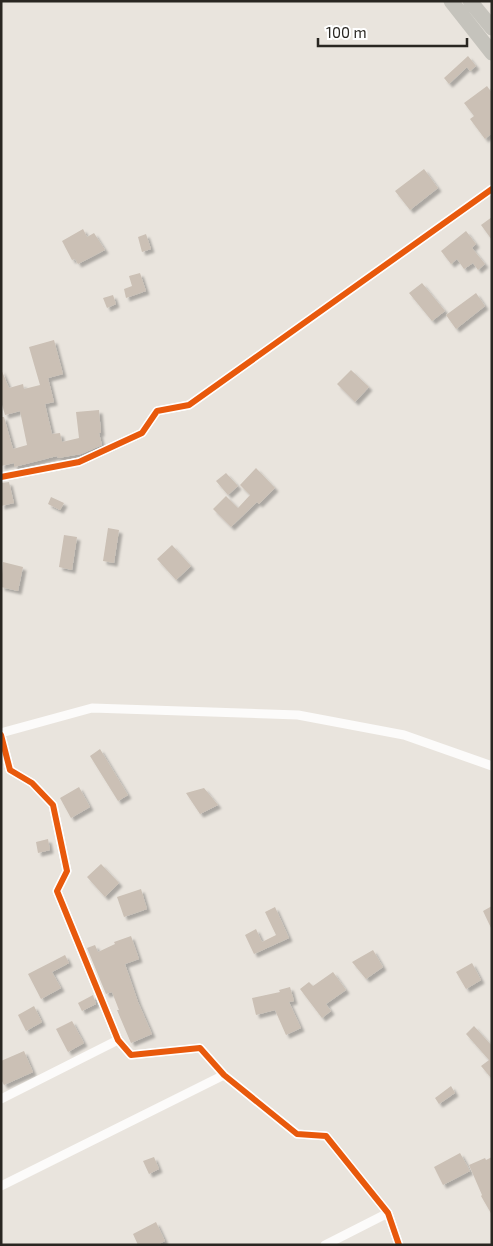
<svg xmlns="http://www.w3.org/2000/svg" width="493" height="1246" viewBox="0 0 493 1246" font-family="'Exo 2',sans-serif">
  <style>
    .building { fill: #cbc0b5; filter: url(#shadow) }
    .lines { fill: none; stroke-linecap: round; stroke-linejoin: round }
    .minor { stroke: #fcfbfa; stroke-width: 9 }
    .trunk { stroke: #c5c3bc; stroke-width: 15 }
    .cycleway-casing { stroke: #fff; stroke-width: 9 }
    .cycleway { stroke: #e8590c; stroke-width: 6 }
  </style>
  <defs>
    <filter id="shadow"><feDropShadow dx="3.5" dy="3.5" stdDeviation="1" flood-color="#0004"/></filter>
  </defs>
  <rect width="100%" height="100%" fill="#e9e4dd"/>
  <path class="building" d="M468 56 476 66 470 71 467 67 449 84 444 78Z
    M487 86 492 93V133L485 139 470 119 474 116 464 103Z
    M424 169 438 188 410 210 395 191Z
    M492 217V240L481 225Z
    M83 229 87 237 94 233 105 250 78 264 75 259 72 260 62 241Z
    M466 231 476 244 472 248 485 264 478 270 473 263 464 269 457 259 451 264 441 251Z
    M146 234 151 249 142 252 138 237Z
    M140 273 146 291 126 298 124 289 132 286 129 276Z
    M422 283 445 311 432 321 409 293Z
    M476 293 485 306 456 329 446 315Z
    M113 295 116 304 107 308 103 298Z
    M54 340 63 374 48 378 54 402 45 404 52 434 60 433 62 442 79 438 76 412 99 410 101 433H99L102 445 81 454 58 458 57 456 14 467V463L1 466V417H4L13 449 27 445 20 411 5 415 1 401V369L9 388 23 384 24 389 40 385 29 347Z
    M351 370 369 387 355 402 337 384Z
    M256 468 275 488 259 504 257 502 231 527 213 509 226 496 238 508 250 495 240 485Z
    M226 473 238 486 228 495 216 481Z
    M9 482 14 503 1 506V483Z
    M51 497 64 503 60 510 48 504Z
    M108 528 119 530 114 563 103 561Z
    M64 535 77 537 72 570 59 567Z
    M172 545 191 566 176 580 157 559Z
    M3 562 23 567 18 591 1 587Z
    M100 749 128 795 118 801 90 756Z
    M79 787 90 807 71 818 60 798Z
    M204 788 218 805 200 814 186 793Z
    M48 839 50 850 38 853 36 842Z
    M101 864 119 883 105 897 87 877Z
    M141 889 147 909 124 917 117 897Z
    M492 906V930L483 911Z
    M275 907 289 938 254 954 245 935 256 929 262 942 276 935 265 912Z
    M131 936 139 959 125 964 138 1002 152 1034 131 1043 117 1010H119L112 992 106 994 87 948 95 945 98 952 115 944 114 942Z
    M373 950 383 967 366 979 352 962Z
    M65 955 69 963 52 972 61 988 41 999 28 974Z
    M472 963 481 980 466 989 456 972Z
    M333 972 346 990 326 1004 331 1011 322 1018 300 989 309 982 313 986Z
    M290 987 294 1001 289 1002 301 1028 286 1035 275 1010 256 1015 252 998 280 992 279 990Z
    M93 995 96 1004 82 1011 78 1003Z
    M34 1006 42 1022 26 1031 18 1015Z
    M72 1021 84 1043 68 1052 56 1029Z
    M474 1026 492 1046V1079L481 1066 489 1060 466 1034Z
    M24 1051 33 1072 4 1085 1 1079V1061Z
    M451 1086 455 1093 439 1104 435 1098Z
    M460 1153 470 1171 443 1185 434 1167Z
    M154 1157 159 1169 149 1174 143 1161Z
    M492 1157V1215L481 1196 482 1195 469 1165 485 1158 486 1160Z
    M156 1222 165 1241 157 1245H138L133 1234Z"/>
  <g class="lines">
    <path class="minor" d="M1 477 79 462 142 433 157 411 189 405 492 189
      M1 733 92 708 298 715 404 735 492 766
      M1 735 10 770 32 783 53 805 67 871 57 891 118 1040 131 1055 200 1048 224 1075 297 1134 326 1136 388 1213 399 1245
      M1 1099 118 1040
      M1 1186 224 1075
      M325 1245 388 1213"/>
    <path class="trunk" d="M451 1 492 53
      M470 1 492 28"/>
    <g class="cycleway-casing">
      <path id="cycleway" d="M1 477 79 462 142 433 157 411 189 405 492 189
        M1 735 10 770 32 783 53 805 67 871 57 891 118 1040 131 1055 200 1048 224 1075 297 1134 326 1136 388 1213 399 1245"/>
    </g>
    <use href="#cycleway" class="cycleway"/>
  </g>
  <rect width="493" height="1246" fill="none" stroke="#292621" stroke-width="5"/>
  <path d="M318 38v8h149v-8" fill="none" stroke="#292621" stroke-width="2.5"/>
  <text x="326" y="38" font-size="15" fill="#292621" stroke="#ffffff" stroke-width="4" paint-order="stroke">100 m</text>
</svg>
